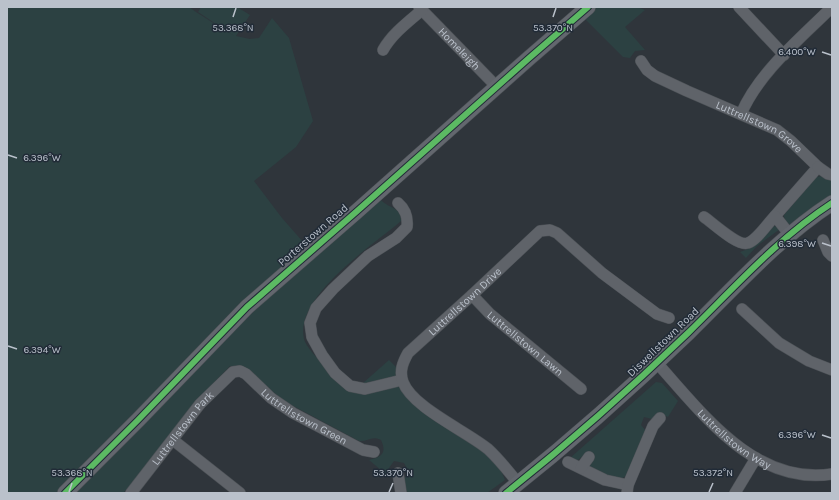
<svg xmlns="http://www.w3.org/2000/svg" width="839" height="500" viewBox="0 0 839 500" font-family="Karla,sans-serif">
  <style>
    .green { fill: #2c4142 }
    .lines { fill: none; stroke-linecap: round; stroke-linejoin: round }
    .street-casing { stroke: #4c5156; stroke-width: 12 }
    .secondary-casing { stroke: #4c5156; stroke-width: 16 }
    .street { stroke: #5f6369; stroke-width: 11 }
    .secondary { stroke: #63676e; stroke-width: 15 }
    .cycleway-casing { stroke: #212b37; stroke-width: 8 }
    .cycleway { stroke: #5cba63; stroke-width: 6 }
    .ticks { fill: none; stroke: #bac1cb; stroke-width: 1.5 }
    .labels { text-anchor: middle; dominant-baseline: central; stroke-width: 3; stroke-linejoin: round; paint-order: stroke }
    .street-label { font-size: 11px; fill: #bac1cb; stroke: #212b37 }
    .ticks-label { font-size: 10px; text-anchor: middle; fill: #bac1cb; stroke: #212b37; stroke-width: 3; stroke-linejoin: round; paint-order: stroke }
  </style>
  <rect width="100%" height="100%" fill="#2f353b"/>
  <path class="green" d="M7 7H189L196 12 234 36 198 12 201 7H237L250 15 236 36 250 39 259 38 272 18 289 38 313 121 296 147 254 181 282 218 311 251 65 493H7Z
    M595 7H637L645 10 625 27 645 50 635 51 630 58 623 57 583 17Z
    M823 176 832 178V197L791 225C786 223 784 220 784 215L816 177Z
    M380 199C390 210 401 206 401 221 373 245 294 297 304 339 306 347 319 360 324 365 334 375 342 385 354 391L389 360 397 368C391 418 493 435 505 480L487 493H407L404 481 408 470 404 463 394 461 389 468 388 476 369 460C382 457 387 453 381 440 372 435 367 442 359 441L284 401 243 366H230L199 398 139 477 123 493H73L260 305Z
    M775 226 780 229 757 246 746 258 740 252 751 248 770 227Z
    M656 382 662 383 678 401 668 417 659 413 652 419 644 417 641 425 646 431 628 474C618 485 601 474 591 469L590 465 593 458 586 453 578 460 570 458Z"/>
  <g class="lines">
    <g class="street-casing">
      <g id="street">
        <path id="s1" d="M419 7 497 87"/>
        <path d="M739 7 784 55"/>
        <path d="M383 50C392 34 408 22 422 10"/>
        <path id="s2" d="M641 61 647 70 655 76 687 91 777 130 791 141 818 167 775 216"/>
        <path d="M741 114C759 72 800 39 832 7"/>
        <path d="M818 167 828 174 832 175"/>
        <path d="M398 203C406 210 408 217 407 227L396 238 368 256 333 289 316 308 310 323 312 337 322 355 335 373 350 386 365 389 402 380"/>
        <path d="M704 217C713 223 738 247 748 243 757 240 768 223 775 216L790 235"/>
        <path d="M823 240 828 252 832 256"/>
        <path id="s3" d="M472 295 490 314 581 389"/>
        <path d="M742 309 779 343 809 361 832 370"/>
        <path id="s4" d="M657 363C702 413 755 486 832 474"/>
        <path d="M173 440 240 493"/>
        <path d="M568 462 605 480 628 485"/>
        <path d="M581 468 589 457"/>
        <path d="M398 473 401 493"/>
        <path id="s5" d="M518 483C509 472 499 459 488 449 466 431 412 407 403 382 399 371 403 362 408 353L472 295 540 231 550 230 557 233 602 273 657 314 669 318"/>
        <path id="s6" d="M131 493 200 404 233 372 240 371 246 374 271 398 293 413 363 450 374 452"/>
        <path d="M627 493 628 485 653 426 660 418"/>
        <path d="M735 493 756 458"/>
      </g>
    </g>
    <g class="secondary-casing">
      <path id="secondary" d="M65 493 138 420 247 307 356 212 528 59 588 7
        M506 493C569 443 630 389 688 333 734 288 778 238 832 203"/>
    </g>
    <use href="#street" class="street"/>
    <use href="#secondary" class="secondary"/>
    <g class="cycleway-casing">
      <path id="cycleway" d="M65 493 138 420 247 307 356 212 528 59 588 7
        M506 493C569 443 630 389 688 333 734 288 778 238 832 203"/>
    </g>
    <use href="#cycleway" class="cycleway"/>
  </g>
  <path class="ticks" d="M233 17 236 8M553 17 556 8M822 52 831 55M8 155 17 158M822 243 831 246M8 346 17 349M822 435 831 438M69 492 72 483M389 492 393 483M709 492 713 483"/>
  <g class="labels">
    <g class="street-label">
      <text stroke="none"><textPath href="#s1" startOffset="58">Homeleigh</textPath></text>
      <text stroke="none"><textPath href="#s2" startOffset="137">Luttrellstown Grove</textPath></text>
      <text transform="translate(313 235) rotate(-41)">Porterstown Road</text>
      <text stroke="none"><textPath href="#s5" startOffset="262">Luttrellstown Drive</textPath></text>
      <text transform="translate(663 342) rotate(-44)">Diswellstown Road</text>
      <text stroke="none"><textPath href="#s3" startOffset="72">Luttrellstown Lawn</textPath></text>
      <text stroke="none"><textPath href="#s6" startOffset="245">Luttrellstown Green</textPath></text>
      <text stroke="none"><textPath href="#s6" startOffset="83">Luttrellstown Park</textPath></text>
      <text stroke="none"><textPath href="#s4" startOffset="109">Luttrellstown Way</textPath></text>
    </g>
  </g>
  <g class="ticks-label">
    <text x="233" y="31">53.368°N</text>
    <text x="553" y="31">53.370°N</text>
    <text x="797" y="55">6.400°W</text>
    <text x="42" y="161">6.396°W</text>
    <text x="797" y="247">6.398°W</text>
    <text x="42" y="353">6.394°W</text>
    <text x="797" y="438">6.396°W</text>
    <text x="72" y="476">53.368°N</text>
    <text x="393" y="476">53.370°N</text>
    <text x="713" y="476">53.372°N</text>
  </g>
  <rect width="839" height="500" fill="none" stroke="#bac1cb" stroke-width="16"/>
</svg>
